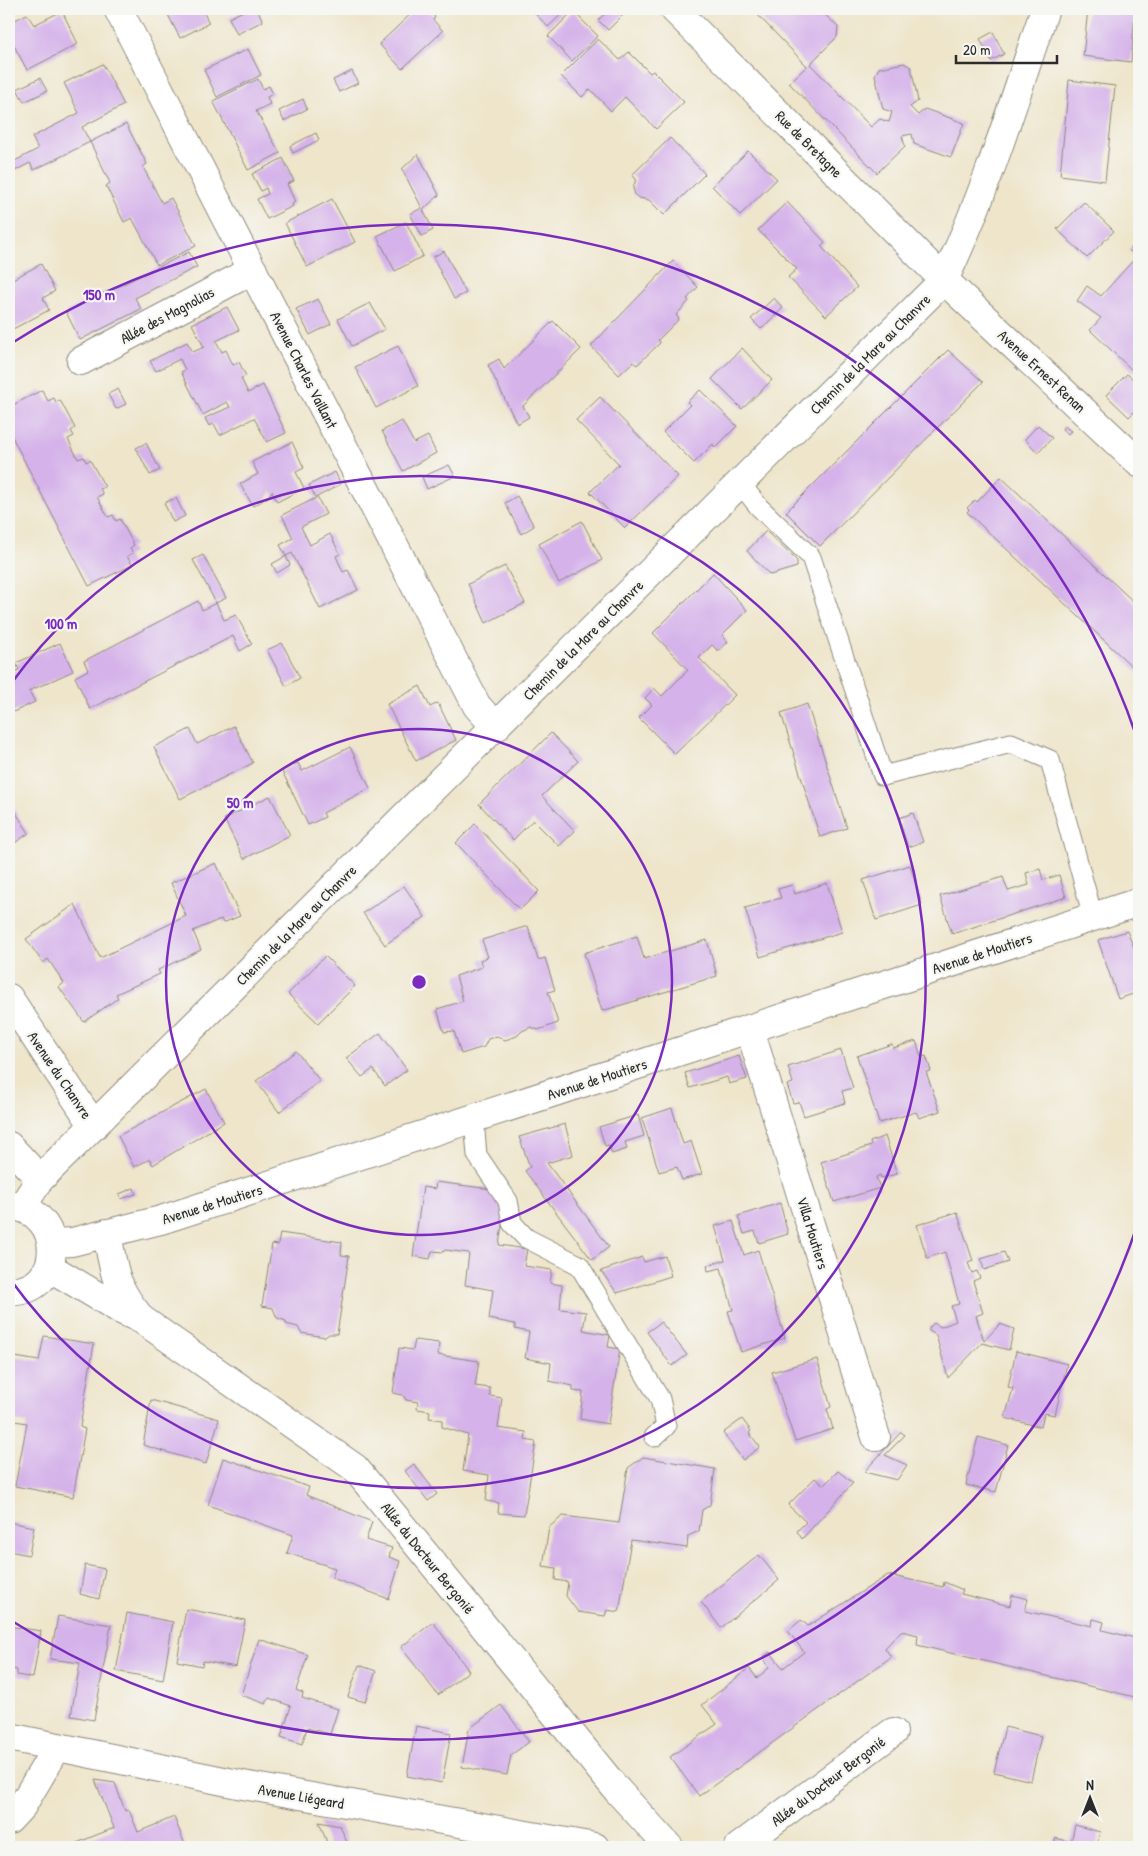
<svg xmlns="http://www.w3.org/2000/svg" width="1148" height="1856" viewBox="0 0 1148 1856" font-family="'Patrick Hand',sans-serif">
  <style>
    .building { fill: #d5b3ea }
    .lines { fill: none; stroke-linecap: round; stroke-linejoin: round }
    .service-casing { stroke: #8c887b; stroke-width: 21 }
    .minor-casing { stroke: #8c887b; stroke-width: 30 }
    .tertiary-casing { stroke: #8c887b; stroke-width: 30 }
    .service { stroke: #fff; stroke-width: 19 }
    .minor { stroke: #fff; stroke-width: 28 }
    .tertiary { stroke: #fff; stroke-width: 28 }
    .ring { fill: none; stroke: #7b2cbf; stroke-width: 2.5 }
    .labels { text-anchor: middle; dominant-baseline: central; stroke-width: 4.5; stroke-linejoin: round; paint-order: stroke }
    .street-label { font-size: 15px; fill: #2b2b2b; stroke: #f6f6f2 }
    .centre { fill: #7b2cbf; stroke: #f6f6f2; stroke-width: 2.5 }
    .ring-label { font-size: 15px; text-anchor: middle; font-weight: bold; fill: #7b2cbf; stroke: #f6f6f2; stroke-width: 4.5; stroke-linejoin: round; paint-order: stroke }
  </style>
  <rect width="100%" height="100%" fill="#f6f6f2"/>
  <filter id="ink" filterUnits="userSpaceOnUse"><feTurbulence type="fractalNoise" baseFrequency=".02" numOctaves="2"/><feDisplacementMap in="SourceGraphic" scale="10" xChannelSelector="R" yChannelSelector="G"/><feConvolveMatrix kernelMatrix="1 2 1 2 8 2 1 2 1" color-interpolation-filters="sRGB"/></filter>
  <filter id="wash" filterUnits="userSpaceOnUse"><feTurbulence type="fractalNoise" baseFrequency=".0096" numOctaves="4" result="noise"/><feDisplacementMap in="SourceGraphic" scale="20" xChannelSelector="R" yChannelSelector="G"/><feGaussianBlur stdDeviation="1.12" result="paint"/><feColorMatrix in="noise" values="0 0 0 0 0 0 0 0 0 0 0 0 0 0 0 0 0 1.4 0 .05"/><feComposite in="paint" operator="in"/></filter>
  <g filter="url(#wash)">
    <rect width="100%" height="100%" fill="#eee5cb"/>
    <g id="blocks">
      <path class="building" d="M165 9H202L209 23 180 38Z
        M247 9H257L263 21 237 34 229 18Z
        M416 9H427L435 17 433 20 443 31 402 69 379 44Z
        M531 9H567L548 27Z
        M610 9H619L624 14 608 30 598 20Z
        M752 9H819L838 27 837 37 810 64 871 127 880 119 889 122 892 112 883 109 875 75 879 68 904 63 911 67 918 101 910 107 918 115 925 109 964 123 951 157 914 144 912 134 902 136 905 146 877 173 789 83 807 66Z
        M1088 9H1139V12H1135L1131 62 1083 56Z
        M62 11 78 44 27 70 11 40 9 41V23L27 14 34 25Z
        M573 11 598 36 572 61 548 36Z
        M993 32 1004 54 991 61 980 39Z
        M598 39 620 60 629 52 650 73 653 71 684 102 656 129 625 97 611 111 590 89 582 97 561 76Z
        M248 49 261 75 217 97 204 70Z
        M103 64 124 105 82 127 90 142 34 170 30 163 9 174V164L38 149 32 137 79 113 64 83Z
        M352 71 358 83 339 92 333 80Z
        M40 78 47 91 24 102 17 89Z
        M258 79 263 89 269 86 273 94 267 97 270 104 256 111 280 153 248 170 213 101Z
        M1069 80 1115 86 1105 181 1060 175Z
        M303 99 307 109 284 121 279 111Z
        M126 124 147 164 143 167 162 203 171 198 196 246 157 265 132 218 124 222 106 186 110 183 90 142Z
        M316 133 319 140 293 153 290 146Z
        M670 138 705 174 664 215 649 200 639 198 635 195 633 188 636 179 632 175Z
        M748 151 777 179 740 215 712 186Z
        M418 154 439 195 423 210 433 230 422 236 410 214 422 208 402 169Z
        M283 158 294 181 287 184 295 202 292 204 293 206 267 219 257 199 268 194 266 188 261 191 252 174Z
        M332 199 355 242 307 267 285 223Z
        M787 202 825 242 821 246 857 287 826 316 788 277 797 269 758 230Z
        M1084 202 1114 231 1087 258 1057 229Z
        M406 222 423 256 395 271 377 236Z
        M1139 239V276L1136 280 1139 283V296L1136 299 1139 302V366L1134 372 1090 330 1101 318 1077 301 1087 286 1101 296 1136 257 1129 250Z
        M444 251 466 293 454 299 433 257Z
        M189 252 197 267 135 298 141 309 80 340 66 312Z
        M673 261 698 287 687 299 689 301 676 315 679 319 658 340 660 343 637 365 633 362 619 375 591 346Z
        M41 264 55 291 43 298 49 310 9 331V281Z
        M774 298 783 308 761 329 751 319Z
        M318 299 331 324 310 335 296 309Z
        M370 303 385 329 352 346 338 319Z
        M227 307 239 330 216 341 222 352 226 350 233 365 239 362 246 376 241 378 248 393 263 385 286 433 267 442 254 418 220 435 214 424 209 426 205 418 230 407 227 402 203 415 181 372 185 370 180 359 156 371 150 361 187 342 193 352 204 347 192 324Z
        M553 321 581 349 523 406 529 417 517 424 488 365 499 359 504 369Z
        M398 346 418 386 376 408 355 367Z
        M742 348 772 380 742 409 712 379Z
        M948 350 983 382 820 546 786 512Z
        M1127 374 1135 381 1139 377V407L1129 417 1106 395Z
        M118 389 126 404 116 409 108 394Z
        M42 390 48 401 54 398 56 402 60 400 75 428 71 431 74 436 68 439 78 459 84 457 86 462 90 460 105 487 100 489 103 494 97 497 108 517 113 515 116 521 120 519 134 545 130 548 133 553 127 556 132 565 89 586 9 431V407Z
        M700 390 737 426 715 448 713 444 694 463 663 432 690 405 687 402Z
        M600 397 678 476 625 528 590 492 619 464 576 420Z
        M402 421 414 443 428 436 436 453 403 471 382 431Z
        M1038 425 1052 438 1038 453 1025 439Z
        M1064 426 1071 431 1068 434 1062 429Z
        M292 442 304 468 296 472 304 488 277 502 272 491 267 498 253 506 240 484 258 474 252 462Z
        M146 443 160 470 150 475 136 448Z
        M449 465 455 476 427 489 422 477Z
        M335 472 341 484 317 497 326 514 301 527 310 545 330 534 340 554 336 556 343 572 348 570 358 590 320 609 292 553 286 556 290 565 277 573 272 564 286 556 280 545 293 538 282 515 316 498 309 485Z
        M1001 477 1139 607V673L967 512 969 510 967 508 975 500 977 502Z
        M517 496 534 526 521 534 505 503Z
        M176 498 185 516 173 522 164 503Z
        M582 521 602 560 559 583 539 544Z
        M766 531 797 561V567L770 575 747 551Z
        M203 555 226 598 216 603 193 560Z
        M505 566 525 603 486 623 468 584Z
        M713 573 747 610 722 635 728 642 719 650H717L712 645 699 658 735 695 675 754 639 718 652 705 645 698 654 688 662 696 688 670 653 633Z
        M198 601 202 610 216 603 224 620 236 615 252 644 240 651 233 636 90 709 75 677 88 670 84 661Z
        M60 643 73 671 29 691 35 702 9 714V674L19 670 16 663Z
        M282 643 300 678 286 686 267 650Z
        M420 686 430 707 438 703 456 740 416 761 387 704Z
        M807 704 847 828 820 837 781 713Z
        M234 726 253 763 180 799 154 747 190 729 197 744Z
        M551 733 578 761 542 796 575 831 559 846 533 820 513 840 479 804Z
        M350 747 370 788 323 813 325 817 308 825 282 771 298 763 302 771Z
        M270 796 290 835 244 859 224 819Z
        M9 802 29 833 9 847Z
        M913 813 923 842 908 847 899 818Z
        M475 824 539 891 520 910 456 843Z
        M216 863 240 916 223 923 221 919 193 931 201 950 158 970 160 974 116 994 118 998 84 1022 59 987 64 983 48 959 43 963 26 939 75 904 100 958 186 916 171 883Z
        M910 865 922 905 876 920 863 880Z
        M1040 869 1043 880 1059 875 1066 897 952 934 940 896 1003 877 1008 891 1029 885 1026 873Z
        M827 883 842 932 760 957 745 908 781 898 778 889 792 885 795 894Z
        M404 886 425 917 385 945 363 913Z
        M528 926 538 960 545 958 555 990 548 992 558 1023 538 1030 531 1027 522 1031 517 1036 505 1040 497 1036 488 1039 484 1047 461 1054 454 1031 444 1032 437 1009 463 1001 456 976 482 967 480 960 488 957 482 940Z
        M1127 931 1139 960V992L1118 999 1098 940Z
        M637 936 644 959 707 940 717 976 602 1011 584 953Z
        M325 956 355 986 318 1023 288 994Z
        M380 1033 407 1070 385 1086 373 1069 362 1077 346 1058Z
        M916 1041 921 1057 926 1056 931 1071 926 1072 940 1111 919 1118 916 1112 879 1123 857 1056 892 1044 893 1048Z
        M841 1050 853 1088 842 1091 845 1103 804 1116 799 1102 793 1103 787 1085 793 1083 788 1067Z
        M296 1051 320 1081 279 1112 256 1081Z
        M739 1056 747 1079 729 1084 727 1077 690 1088 685 1073Z
        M206 1089 224 1122 153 1165 150 1159 134 1167 118 1136Z
        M672 1108 683 1144 691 1141 702 1174 682 1180 677 1167 659 1172 642 1118Z
        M638 1115 644 1136 625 1142 627 1149 612 1154 609 1145 605 1146 599 1127Z
        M565 1124 573 1155 547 1163 609 1247 592 1260 525 1171 530 1167 519 1137Z
        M885 1136 897 1174 881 1178 880 1175 876 1177 880 1188 834 1202 821 1162 871 1146 870 1142Z
        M436 1182 499 1190 498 1204 505 1205 499 1245 527 1249 524 1266 552 1270 550 1283 562 1285 560 1309 586 1312 583 1330 610 1335 608 1347 620 1349 608 1424 580 1419 583 1392 573 1391V1386L549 1381 551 1363 525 1358 529 1332 515 1329V1324L489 1319 493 1290 465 1285 469 1253 445 1250 443 1252 432 1251 430 1259 413 1256 423 1187 435 1189Z
        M134 1188 136 1194 121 1199 119 1194Z
        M780 1203 788 1234 759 1243 755 1231 744 1234 738 1216Z
        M957 1212 973 1261 968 1263 972 1273 977 1271 980 1278 973 1281 983 1313 976 1316 984 1341 1000 1324 1014 1329 1009 1350 982 1343 948 1378 936 1335 929 1331V1328L934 1323 941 1327 956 1321 951 1306 959 1304 945 1252 927 1258 917 1225Z
        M733 1221 744 1255 758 1250 785 1338 741 1352 728 1311 733 1310 721 1268 708 1271 707 1265 725 1260 715 1226Z
        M280 1233 342 1242 341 1255 349 1256 337 1334H329L325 1337 301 1333 298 1327 286 1324V1321L277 1318 273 1308 262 1306 272 1244 278 1245Z
        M1004 1252 1008 1262 984 1270 981 1259Z
        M665 1256 671 1276 617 1293 601 1271 642 1257 644 1262Z
        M661 1322 687 1355 672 1366 647 1332Z
        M44 1336 94 1344 80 1427 85 1429 73 1497 15 1486 27 1423 9 1420V1356L39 1361Z
        M415 1340 439 1343 438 1355 479 1361 475 1386 490 1388V1396L502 1398 498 1428 526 1432 525 1440 536 1442 524 1515 498 1513 499 1503 486 1501 489 1475 463 1471 468 1435 442 1427V1420L429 1418 430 1411 417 1409 418 1402 406 1400 403 1395 393 1393 399 1348 413 1350Z
        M1016 1351 1067 1364 1055 1415 1044 1413 1041 1427 1005 1418 1013 1388 1008 1387Z
        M817 1359 831 1407 827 1409 833 1429 795 1441 772 1372Z
        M151 1400 219 1419 206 1464 143 1445Z
        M742 1419 751 1431 749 1433 760 1447 743 1460 723 1433Z
        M901 1432 905 1435 885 1455 907 1465 897 1480 864 1472Z
        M978 1437 1008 1445 996 1492 966 1485Z
        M643 1457 715 1469 710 1505 702 1510 699 1531 688 1536 687 1548 631 1540 619 1612 607 1610 605 1616 578 1612 566 1596 568 1582 555 1580 556 1568 543 1566 549 1527 563 1516 619 1523 628 1468Z
        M223 1458 309 1487 306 1495 372 1522 366 1540 392 1548 389 1557 400 1561 389 1599 332 1578 335 1568 287 1553 293 1535 208 1505Z
        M414 1464 437 1494 428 1501 405 1471Z
        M838 1471 853 1483 802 1539 797 1531 806 1522 788 1505 815 1478 824 1485Z
        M9 1522 34 1527 29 1555 9 1551Z
        M759 1555 779 1580 721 1628 701 1602Z
        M85 1565 105 1569 99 1599 80 1594Z
        M888 1575 943 1587 944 1582 963 1590 961 1594 1010 1606 1012 1595 1028 1599 1025 1611 1092 1626 1093 1619 1104 1622 1102 1630 1139 1639V1698L917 1645 918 1635 901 1631 885 1648 891 1657 699 1796 670 1757 717 1724 702 1705 749 1668 757 1678 769 1668 763 1657 770 1652 783 1668 804 1652 788 1631 801 1620 808 1626Z
        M186 1609 245 1620 236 1667 203 1661 202 1666 177 1661Z
        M127 1613 173 1622 163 1680 116 1671Z
        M58 1616 111 1625 94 1720 71 1716 80 1663 50 1659Z
        M433 1622 469 1671 438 1695 401 1647Z
        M9 1626 41 1631 33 1678 17 1675V1670L9 1668Z
        M259 1639 308 1655 296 1690 303 1693 302 1698 338 1709 330 1734 307 1728 302 1744 281 1737 291 1706 269 1698 266 1704 241 1695Z
        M359 1665 376 1671 365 1702 348 1697Z
        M501 1705 529 1742 511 1755 507 1775 462 1767 469 1729Z
        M416 1726 451 1733 442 1783 407 1776Z
        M1005 1727 1041 1736 1031 1781 994 1772Z
        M95 1780 115 1783 125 1811 129 1810 138 1832 174 1817 186 1847H70L69 1846 114 1828Z
        M319 1822 340 1826 349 1847H322L328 1845Z
        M1075 1825 1100 1832 1096 1847H1053L1056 1838 1071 1842Z"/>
    </g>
  </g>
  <g filter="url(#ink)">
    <use href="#blocks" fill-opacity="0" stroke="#8c887b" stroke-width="1"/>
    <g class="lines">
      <g class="service-casing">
        <path id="service" d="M740 483 759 507 811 557 883 776 1011 743 1050 760 1093 917
          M474 1120 477 1155 508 1201 512 1223 526 1238 579 1265 660 1399 666 1426 654 1437"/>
      </g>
      <g class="minor-casing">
        <path id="minor" d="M118 9 477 706 496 727
          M674 9 944 280 1139 463
          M81 361 253 270
          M9 998 94 1126
          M750 1030 876 1437
          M9 1146 40 1179
          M9 1205C68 1211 64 1294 9 1291
          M22 1207 40 1179 944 280C986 193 1014 100 1045 9
          M107 1233C114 1270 114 1286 139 1316
          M52 1243 72 1242 161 1220 1139 902
          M49 1267 121 1310 141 1319 355 1468 617 1790 669 1847
          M9 1820 22 1806 57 1747
          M739 1847 893 1732"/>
      </g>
      <g class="tertiary-casing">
        <path id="tertiary" d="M9 1737 243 1785 595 1847"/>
      </g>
      <use href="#service" class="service"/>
      <use href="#minor" class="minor"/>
      <use href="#tertiary" class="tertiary"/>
    </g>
  </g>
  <g class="ring">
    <circle cx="419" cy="982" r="253"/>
    <path d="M10 685A506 506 0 1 1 10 1279"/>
    <path d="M1138 1223A758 758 0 0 1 12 1621M12 343A758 758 0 0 1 1138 741"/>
  </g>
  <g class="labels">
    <g class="street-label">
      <text transform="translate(809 144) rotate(45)">Rue de Bretagne</text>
      <text transform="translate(167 315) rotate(-28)">Allée des Magnolias</text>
      <text transform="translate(870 354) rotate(-45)">Chemin de la Mare au Chanvre</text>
      <text transform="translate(304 370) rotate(63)">Avenue Charles Vaillant</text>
      <text transform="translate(1042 371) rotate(43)">Avenue Ernest Renan</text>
      <text transform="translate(583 640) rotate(-45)">Chemin de la Mare au Chanvre</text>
      <text transform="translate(296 925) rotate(-45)">Chemin de la Mare au Chanvre</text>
      <text transform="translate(982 953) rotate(-18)">Avenue de Moutiers</text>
      <text transform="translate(60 1075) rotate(56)">Avenue du Chanvre</text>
      <text transform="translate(597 1079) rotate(-18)">Avenue de Moutiers</text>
      <text transform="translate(212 1204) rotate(-17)">Avenue de Moutiers</text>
      <text transform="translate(813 1233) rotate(73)">Villa Moutiers</text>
      <text transform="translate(428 1558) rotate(51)">Allée du Docteur Bergonié</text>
      <text transform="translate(828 1781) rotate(-37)">Allée du Docteur Bergonié</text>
      <text transform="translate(301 1796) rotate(10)">Avenue Liégeard</text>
    </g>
  </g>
  <circle cx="419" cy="982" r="8" class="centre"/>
  <g class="ring-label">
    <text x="99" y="300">150 m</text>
    <text x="61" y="629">100 m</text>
    <text x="240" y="808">50 m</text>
  </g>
  <rect width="1148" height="1856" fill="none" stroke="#f6f6f2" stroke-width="30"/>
  <g transform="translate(1090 1798)" stroke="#f6f6f2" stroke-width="4" paint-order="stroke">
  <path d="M0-4L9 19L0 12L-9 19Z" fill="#2b2b2b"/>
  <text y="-8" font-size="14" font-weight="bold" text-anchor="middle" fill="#2b2b2b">N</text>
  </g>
  <path d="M956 55v8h101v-8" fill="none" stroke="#2b2b2b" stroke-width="2.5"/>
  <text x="963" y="55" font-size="15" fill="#2b2b2b" stroke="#f6f6f2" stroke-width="4" paint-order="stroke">20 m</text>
</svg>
